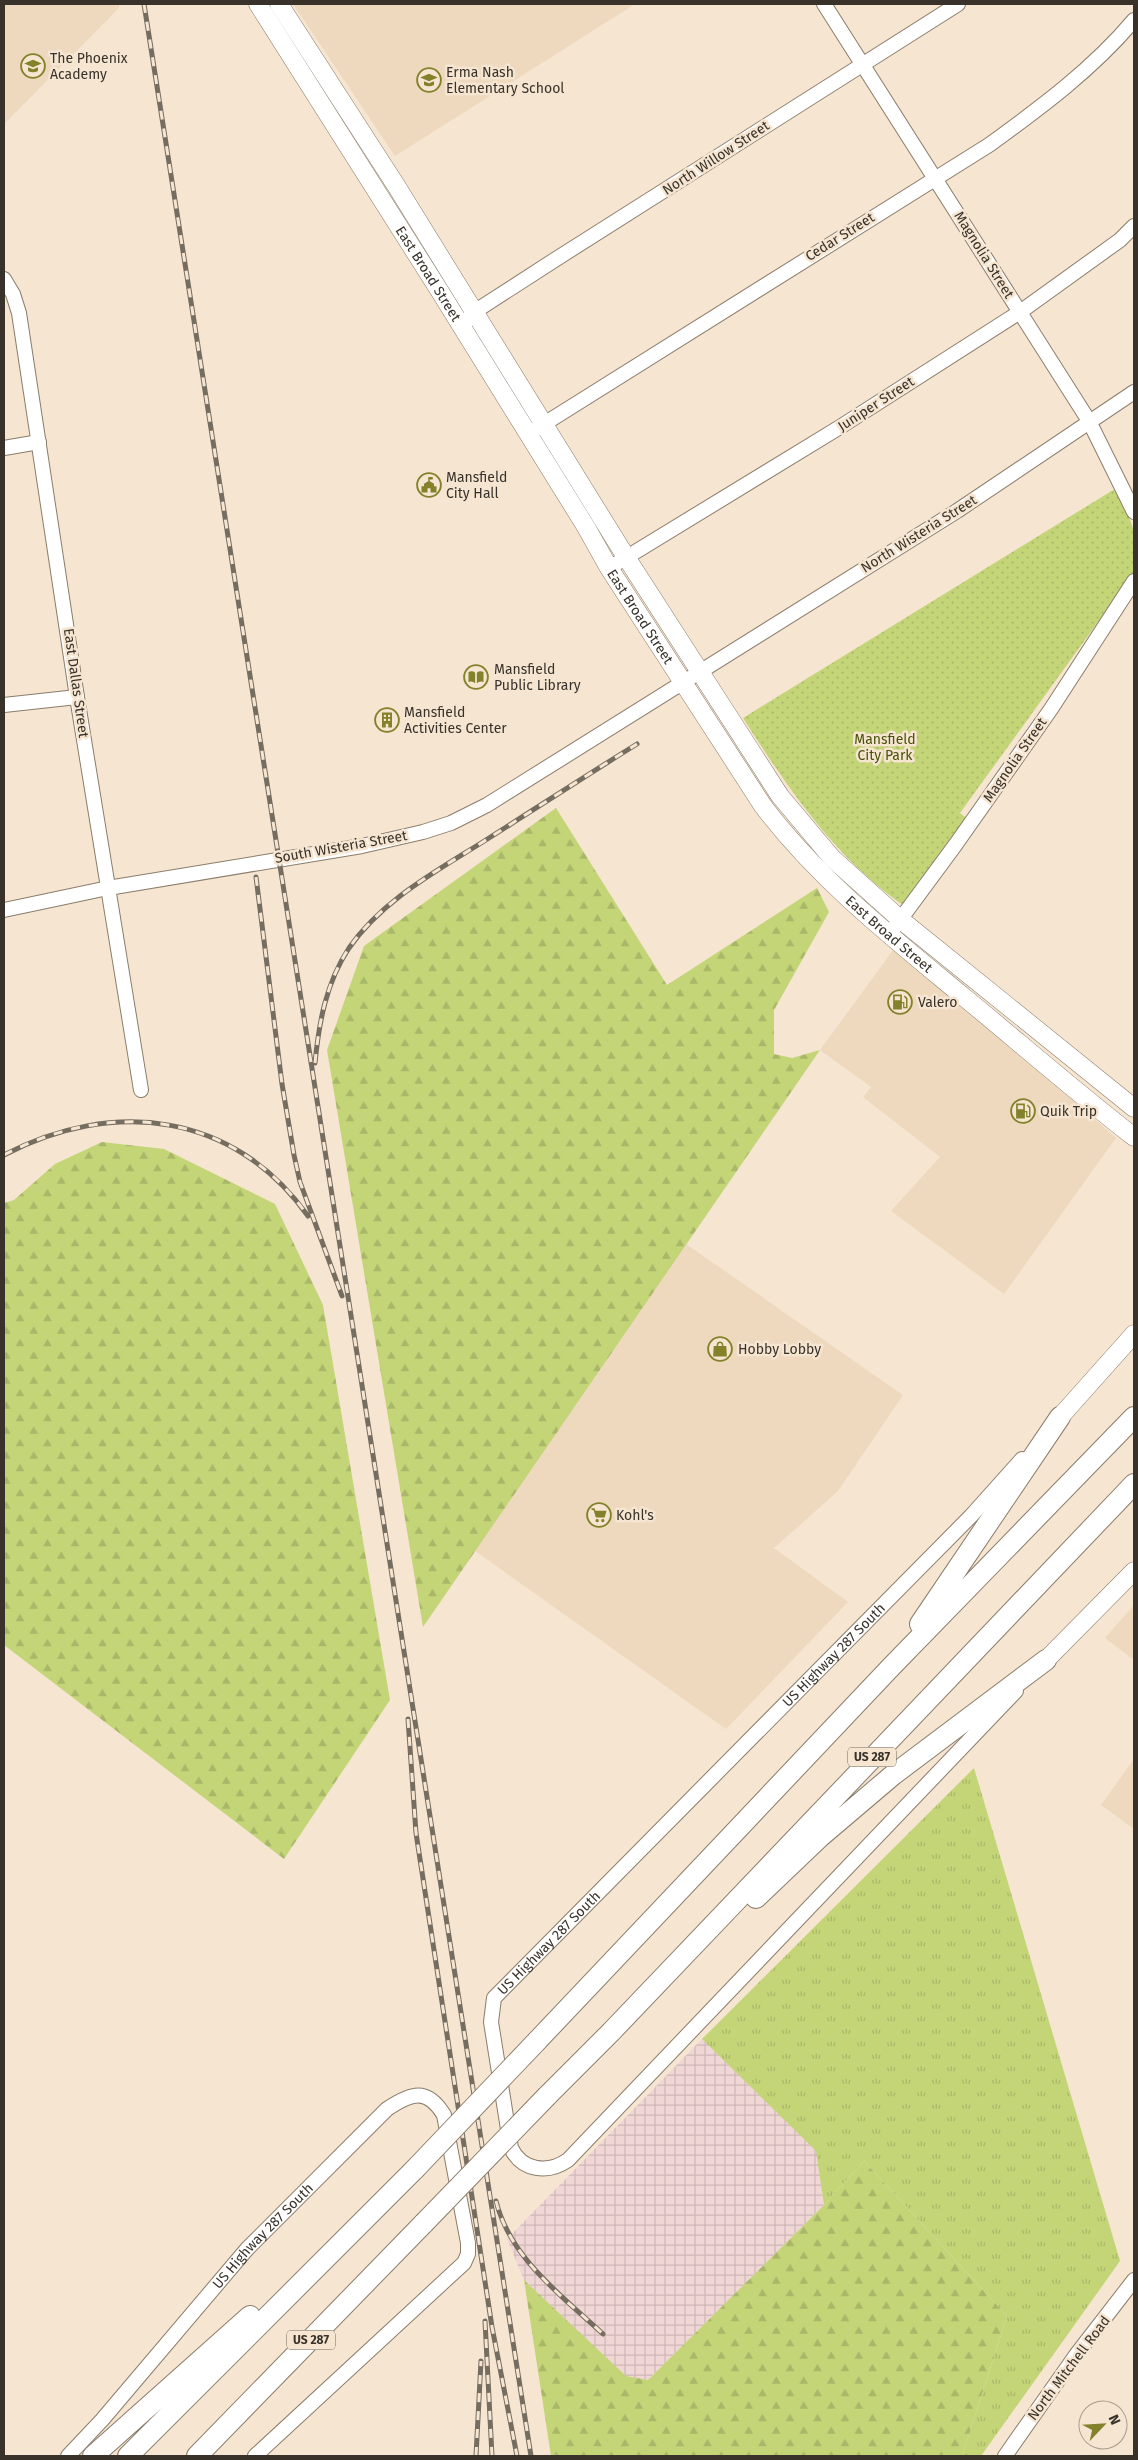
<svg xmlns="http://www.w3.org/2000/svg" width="1138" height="2460" viewBox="0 0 1138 2460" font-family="'Fira Sans',sans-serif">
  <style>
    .built { fill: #eed9bf }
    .industrial { fill: url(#industrial-grid) }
    .grass { fill: url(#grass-tufts) }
    .forest { fill: url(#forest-firs) }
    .park { fill: url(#park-dots) }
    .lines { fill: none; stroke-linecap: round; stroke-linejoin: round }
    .minor-casing { stroke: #8b7d6b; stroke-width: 16 }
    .major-casing { stroke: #8b7d6b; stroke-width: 19 }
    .highway-casing { stroke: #8b7d6b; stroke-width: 22 }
    .minor { stroke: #fff; stroke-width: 14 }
    .major { stroke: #fff; stroke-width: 18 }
    .highway { stroke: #fff; stroke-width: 20 }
    .rail-casing { stroke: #766d61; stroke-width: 5 }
    .rail { stroke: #f5e5d1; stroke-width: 3; stroke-dasharray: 9; stroke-linecap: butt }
    .highway-bridge-casing { stroke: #8b7d6b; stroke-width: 22; stroke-linecap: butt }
    .highway-bridge { stroke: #fff; stroke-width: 20 }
    .labels { text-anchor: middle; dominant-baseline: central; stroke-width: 5; stroke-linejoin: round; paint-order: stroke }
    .shield { fill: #f5e5d1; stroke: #71685c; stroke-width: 1 }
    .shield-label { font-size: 12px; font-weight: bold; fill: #38322a }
    .poi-label { font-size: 14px; fill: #38322a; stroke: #f5e5d1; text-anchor: start }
    .street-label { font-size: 14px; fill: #38322a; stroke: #f5e5d1 }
    .park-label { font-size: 14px; fill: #49520a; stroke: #f5e5d1 }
  </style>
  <defs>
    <pattern id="industrial-grid" width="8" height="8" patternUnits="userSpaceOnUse" patternTransform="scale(1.25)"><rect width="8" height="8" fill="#f1d6d6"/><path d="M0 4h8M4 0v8" fill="none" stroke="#cfb8b8"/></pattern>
    <pattern id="grass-tufts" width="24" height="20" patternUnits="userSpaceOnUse" patternTransform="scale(1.25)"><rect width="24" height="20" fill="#c4d578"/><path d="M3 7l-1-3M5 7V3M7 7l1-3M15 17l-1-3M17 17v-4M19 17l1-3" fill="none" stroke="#a9b768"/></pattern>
    <pattern id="forest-firs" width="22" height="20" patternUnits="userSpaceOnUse" patternTransform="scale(1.25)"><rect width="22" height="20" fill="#c4d578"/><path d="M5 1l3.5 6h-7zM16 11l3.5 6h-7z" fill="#a9b768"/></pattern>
    <pattern id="park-dots" width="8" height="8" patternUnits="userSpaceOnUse" patternTransform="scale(1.25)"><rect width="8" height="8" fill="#c4d578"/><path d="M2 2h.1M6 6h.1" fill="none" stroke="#a9b768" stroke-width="1.8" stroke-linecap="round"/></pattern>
  </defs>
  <rect width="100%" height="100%" fill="#f5e5d1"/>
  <path class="built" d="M4 4H119V8L4 124Z
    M293 4H635L395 156Z
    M894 949 984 1022 1116 1138 1004 1294 891 1211 940 1157 863 1097 871 1087 820 1050Z
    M686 1244 903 1395 838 1491 774 1548 848 1602 726 1729 475 1551Z
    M1134 1605V1660L1105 1638Z
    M1134 1759V1829L1101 1805Z"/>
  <path class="industrial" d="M702 2039 817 2151 824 2205 648 2380 626 2377 524 2280 507 2239Z"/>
  <path class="grass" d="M974 1768 1120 2261 981 2456H962L1007 2316 864 2161 824 2205 816 2151 702 2039Z"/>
  <path class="forest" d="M556 808 667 985 817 888 829 912 774 1010V1054L792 1058 820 1050 423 1627 327 1050 364 946Z
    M102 1142 164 1149 275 1204 323 1305 390 1700 284 1859 4 1645V1203L14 1200 55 1164Z
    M864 2161 1007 2316 962 2456H551L524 2280 626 2376 648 2380 824 2205Z"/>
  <path class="park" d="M1118 487 1134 531V572L960 813 976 826 903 905C834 857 788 788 743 718Z"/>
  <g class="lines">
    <g class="minor-casing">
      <g id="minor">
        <path d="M824 4 1089 421 1134 512"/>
        <path d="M4 279 13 294 19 313 77 697 141 1090"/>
        <path d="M461 328 474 312 553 261 958 4"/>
        <path d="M536 429 989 145C1040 108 1093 69 1134 20"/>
        <path d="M4 448 39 442"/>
        <path d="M609 568 840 427 1020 312 1120 240 1134 226"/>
        <path d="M4 705 77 697"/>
        <path d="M4 910 108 888 362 846 423 832 451 823 487 805 957 511 1134 392"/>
        <path d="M894 928 956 844 1051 709 1134 581"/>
        <path id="s1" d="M1016 1691 568 2160C548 2174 522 2171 511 2148L491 2022 494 1998 971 1516 1022 1459"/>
        <path id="s2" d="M68 2456 102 2420 247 2249 387 2109C411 2093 427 2087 444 2115L468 2243V2254L464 2263 255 2456"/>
        <path d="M1005 2456 1076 2355 1134 2280"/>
      </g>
    </g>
    <g class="major-casing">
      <g id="major">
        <path id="s3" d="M258 4 439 290 586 527 609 568 763 806C819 880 893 938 964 997 1021 1044 1076 1092 1134 1137"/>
        <path d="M279 4 397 187 626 557 780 796 832 858 901 920 1134 1108"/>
        <path d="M1060 1417 1134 1334"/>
        <path d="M1046 1660 1134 1571"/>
      </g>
    </g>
    <g class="highway-casing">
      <path id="highway" d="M920 1624 1060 1417
        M756 1898 820 1837 893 1775 1046 1660
        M537 2041 891 1667 1134 1417
        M547 2096 611 2032 1134 1484
        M93 2456 250 2316
        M128 2456 415 2169
        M197 2456 424 2223"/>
    </g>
    <use href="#minor" class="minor"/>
    <use href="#major" class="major"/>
    <use href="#highway" class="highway"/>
    <g class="rail-casing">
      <path id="rail" d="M144 4 531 2456
        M256 877 282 1084 294 1155 300 1182 342 1296
        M315 1063C319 1022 326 983 349 948 384 898 439 870 489 838 538 807 587 775 637 744
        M4 1155C113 1098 234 1112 308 1216
        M408 1719 416 1833 492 2327 517 2456
        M496 2201C510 2258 562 2296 603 2334
        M485 2321 492 2456
        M476 2456 481 2361"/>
    </g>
    <use href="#rail" class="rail"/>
    <g class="highway-bridge-casing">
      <path id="highway-bridge" d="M415 2169 537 2041
        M424 2223 547 2096"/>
    </g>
    <use href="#highway-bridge" class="highway-bridge"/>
  </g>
  <defs>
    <g id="school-ring" transform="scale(1.25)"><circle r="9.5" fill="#f5e5d1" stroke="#83812a" stroke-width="1.5"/><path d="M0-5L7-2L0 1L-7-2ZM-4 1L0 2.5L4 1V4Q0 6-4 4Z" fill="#83812a"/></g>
    <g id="civic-ring" transform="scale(1.25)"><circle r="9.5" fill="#f5e5d1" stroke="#83812a" stroke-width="1.5"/><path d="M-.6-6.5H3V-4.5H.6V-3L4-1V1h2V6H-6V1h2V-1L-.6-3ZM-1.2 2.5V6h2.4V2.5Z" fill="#83812a"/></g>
    <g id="library-ring" transform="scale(1.25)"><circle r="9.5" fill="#f5e5d1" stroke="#83812a" stroke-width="1.5"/><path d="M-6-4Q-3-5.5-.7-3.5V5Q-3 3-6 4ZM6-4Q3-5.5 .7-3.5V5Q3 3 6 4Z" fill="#83812a"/></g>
    <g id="building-ring" transform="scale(1.25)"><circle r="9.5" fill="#f5e5d1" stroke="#83812a" stroke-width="1.5"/><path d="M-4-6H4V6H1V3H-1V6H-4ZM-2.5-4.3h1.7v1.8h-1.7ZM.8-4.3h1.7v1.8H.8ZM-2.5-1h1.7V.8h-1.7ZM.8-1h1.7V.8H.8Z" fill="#83812a"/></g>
    <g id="fuel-ring" transform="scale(1.25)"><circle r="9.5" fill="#f5e5d1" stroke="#83812a" stroke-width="1.5"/><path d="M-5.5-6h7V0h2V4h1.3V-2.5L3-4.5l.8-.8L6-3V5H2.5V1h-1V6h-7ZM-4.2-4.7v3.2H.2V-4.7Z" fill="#83812a"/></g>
    <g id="shop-ring" transform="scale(1.25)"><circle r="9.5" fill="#f5e5d1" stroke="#83812a" stroke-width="1.5"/><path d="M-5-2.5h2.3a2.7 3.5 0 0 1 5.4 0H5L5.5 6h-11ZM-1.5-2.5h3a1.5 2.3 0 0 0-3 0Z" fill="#83812a"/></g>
    <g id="supermarket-ring" transform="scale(1.25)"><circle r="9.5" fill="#f5e5d1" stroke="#83812a" stroke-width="1.5"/><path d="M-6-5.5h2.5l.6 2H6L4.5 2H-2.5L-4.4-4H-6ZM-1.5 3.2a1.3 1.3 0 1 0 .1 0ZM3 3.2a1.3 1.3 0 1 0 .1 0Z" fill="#83812a"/></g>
  </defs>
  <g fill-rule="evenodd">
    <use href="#school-ring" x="33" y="66"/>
    <use href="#school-ring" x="429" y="80"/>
    <use href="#civic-ring" x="429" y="485"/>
    <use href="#library-ring" x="476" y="677"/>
    <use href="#building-ring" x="387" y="720"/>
    <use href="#fuel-ring" x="900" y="1002"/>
    <use href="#fuel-ring" x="1023" y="1111"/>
    <use href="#shop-ring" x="720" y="1349"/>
    <use href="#supermarket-ring" x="599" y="1515"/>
  </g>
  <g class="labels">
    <g class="shield">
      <rect x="848" y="1747.5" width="48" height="19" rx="4"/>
      <rect x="287" y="2330.5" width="48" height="19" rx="4"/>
    </g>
    <g class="shield-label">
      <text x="872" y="1757">US 287</text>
      <text x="311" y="2340">US 287</text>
    </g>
    <g class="poi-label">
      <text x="50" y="58">The Phoenix<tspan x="50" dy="16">Academy</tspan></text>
      <text x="446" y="72">Erma Nash<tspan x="446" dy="16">Elementary School</tspan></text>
      <text x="446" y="477">Mansfield<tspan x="446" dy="16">City Hall</tspan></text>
      <text x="494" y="669">Mansfield<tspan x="494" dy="16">Public Library</tspan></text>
      <text x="404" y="712">Mansfield<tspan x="404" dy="16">Activities Center</tspan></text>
      <text x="918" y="1002">Valero</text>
      <text x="1040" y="1111">Quik Trip</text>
      <text x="738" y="1349">Hobby Lobby</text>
      <text x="616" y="1515">Kohl's</text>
    </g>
    <g class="street-label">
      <text transform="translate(716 158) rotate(-33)">North Willow Street</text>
      <text transform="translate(840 237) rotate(-32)">Cedar Street</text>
      <text transform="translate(984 255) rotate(58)">Magnolia Street</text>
      <text stroke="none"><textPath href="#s3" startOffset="319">East Broad Street</textPath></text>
      <text transform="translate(876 404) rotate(-33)">Juniper Street</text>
      <text transform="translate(919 534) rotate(-32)">North Wisteria Street</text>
      <text stroke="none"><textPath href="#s3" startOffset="722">East Broad Street</textPath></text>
      <text transform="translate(76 683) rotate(82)">East Dallas Street</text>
      <text transform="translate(1015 760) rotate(-55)">Magnolia Street</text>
      <text transform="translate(341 847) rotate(-10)">South Wisteria Street</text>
      <text stroke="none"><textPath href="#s3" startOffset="1128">East Broad Street</textPath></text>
      <text stroke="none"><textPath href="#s1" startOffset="1350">US Highway 287 South</textPath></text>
      <text stroke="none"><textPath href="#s1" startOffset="945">US Highway 287 South</textPath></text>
      <text stroke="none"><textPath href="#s2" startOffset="294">US Highway 287 South</textPath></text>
      <text transform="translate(1069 2368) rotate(-53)">North Mitchell Road</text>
    </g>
    <g class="park-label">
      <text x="885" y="739">Mansfield<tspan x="885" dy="16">City Park</tspan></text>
    </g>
  </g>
  <rect width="1138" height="2460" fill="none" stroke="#38322a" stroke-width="10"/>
  <g transform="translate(1103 2425) rotate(65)"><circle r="24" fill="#f5e5d1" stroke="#a99d8e"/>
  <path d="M0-4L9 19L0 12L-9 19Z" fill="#83812a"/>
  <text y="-8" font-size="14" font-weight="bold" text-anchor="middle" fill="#38322a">N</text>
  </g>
</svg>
